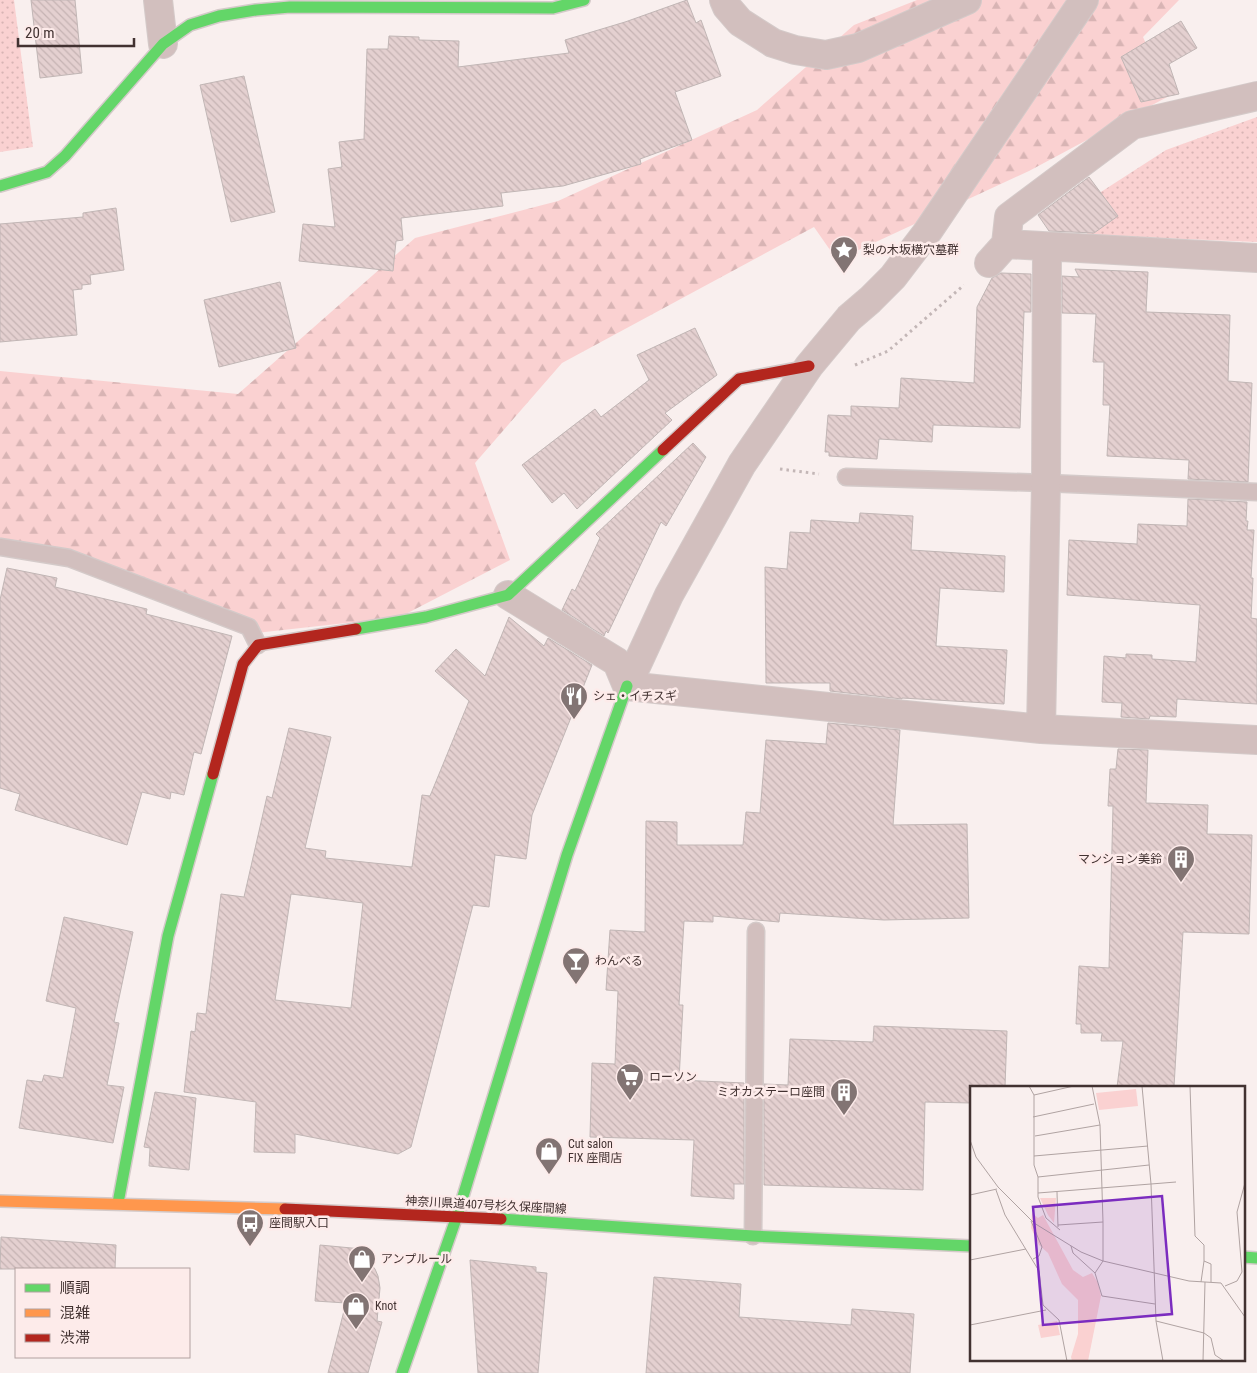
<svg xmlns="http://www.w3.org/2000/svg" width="1257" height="1373" viewBox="0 0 1257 1373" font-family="'Roboto Condensed','Noto Sans JP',sans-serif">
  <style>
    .forest { fill: url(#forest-firs) }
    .park { fill: url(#park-dots) }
    .building { fill: url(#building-back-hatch); stroke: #c1b6b5; fill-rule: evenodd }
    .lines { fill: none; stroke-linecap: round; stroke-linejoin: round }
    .lane-casing { stroke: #d4cac9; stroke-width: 19 }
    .street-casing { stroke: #d4cac9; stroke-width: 30 }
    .fast-casing { stroke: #d4cac9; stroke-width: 14 }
    .slow-casing { stroke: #d4cac9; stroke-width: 14 }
    .jam-casing { stroke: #d4cac9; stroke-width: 14 }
    .path { stroke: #c3b6b6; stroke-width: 3; stroke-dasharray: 2.5 4; stroke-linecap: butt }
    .lane { stroke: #d2bfbe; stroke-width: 16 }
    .street { stroke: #d2bfbe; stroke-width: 28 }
    .fast { stroke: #63d668; stroke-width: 11 }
    .slow { stroke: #ff974d; stroke-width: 11 }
    .jam { stroke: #b3261e; stroke-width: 11 }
    .labels { text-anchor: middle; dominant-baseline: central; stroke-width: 5; stroke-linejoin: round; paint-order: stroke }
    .poi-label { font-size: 12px; fill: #423231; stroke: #fdebea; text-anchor: start }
    .street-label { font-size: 12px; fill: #423231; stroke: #fdebea }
    .inset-road { fill: none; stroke: #b0a3a2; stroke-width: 1 }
    .view { fill: #7b2cbf; fill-opacity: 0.15; stroke: #7b2cbf; stroke-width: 2.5 }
    .inset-edge { fill: none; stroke: #423231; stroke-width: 2.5 }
  </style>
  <defs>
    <pattern id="forest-firs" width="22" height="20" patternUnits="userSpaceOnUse" patternTransform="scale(1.25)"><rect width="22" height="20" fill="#fad1d1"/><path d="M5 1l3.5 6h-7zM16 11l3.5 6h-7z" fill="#d8b4b4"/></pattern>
    <pattern id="park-dots" width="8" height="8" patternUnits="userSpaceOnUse" patternTransform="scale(1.25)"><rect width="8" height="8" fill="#fad1d1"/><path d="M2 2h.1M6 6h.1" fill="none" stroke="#d8b4b4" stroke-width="1.8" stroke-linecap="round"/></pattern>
    <pattern id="building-back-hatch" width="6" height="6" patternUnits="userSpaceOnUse" patternTransform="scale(1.25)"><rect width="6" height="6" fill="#e4d0d0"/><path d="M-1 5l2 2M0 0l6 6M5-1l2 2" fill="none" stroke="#c5b3b3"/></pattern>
  </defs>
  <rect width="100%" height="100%" fill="#f9efee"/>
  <path class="forest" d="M917 0H1179L1143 37 1169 96 1029 171 837 260 814 227 562 363 475 463 510 560 400 617 256 633 75 565 0 550V371L238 394 415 238 558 201 757 110 854 25Z"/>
  <path class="park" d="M0 0H14L33 147 0 152Z
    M1257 117V242L1088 235 1073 210 1166 150Z"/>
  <path class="building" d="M31 0H75L82 73 40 78Z
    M687 0 696 23 701 20 721 76 675 92 692 140 640 159 641 164 563 186 501 193 503 206 401 218 403 240 396 241 393 271 299 261 303 224 335 227 328 169 342 167 339 142 364 139 367 49H388L389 36 419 37V40L459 41 458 67 569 53 565 40 625 22Z
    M1181 21 1197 48 1169 64 1179 94 1141 102 1121 57Z
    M244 76 275 212 231 222 200 85Z
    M1089 177 1118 216 1094 233 1049 231 1038 215Z
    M116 208 124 270 90 275 91 284 82 285V289L73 290 77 335 0 342V224L83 217V213Z
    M1075 269 1148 272 1146 312 1230 315 1228 381 1252 383 1248 482 1188 479 1189 460 1107 456 1110 405H1103L1104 362H1093L1096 314 1062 313V276L1079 277Z
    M1001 273 1031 274V312H1024L1020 428 933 425 932 442 879 439 877 459 829 456V452H825L828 415 851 416V406L899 408 901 378 974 383 977 307 992 278Z
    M280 282 296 348 219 367 204 300Z
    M695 328 717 375 665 413 672 420 577 509 564 493 552 503 522 465 595 409 601 417 649 380 637 355Z
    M693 443 706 457 666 526 661 522 608 633 606 631 604 636 562 610 572 589 575 591 600 538 596 534Z
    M1188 499 1247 502 1246 521H1248L1247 530H1254L1251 578H1253L1251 618 1257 619V704L1177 699 1176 717 1150 716 1149 719 1121 717 1122 703 1102 702 1104 656 1126 658V654L1152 655V659L1196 662 1200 605 1067 595 1069 540 1137 544 1138 524 1187 526Z
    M860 513 913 516 911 550 1005 556 1004 592 940 588 936 646 1007 650 1004 704 902 698V699L830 691V683H766L765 567 787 569 790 532 810 533 811 520 859 523Z
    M7 568 57 578 55 587 147 609 146 614 232 636 201 754 194 752 184 795 171 792 170 799 142 792 127 845 15 810 20 794 0 788V600Z
    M509 617 544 646 548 638 592 665 532 815 526 859 495 855 489 907 473 905 411 1147 398 1154 295 1134V1153L254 1152 256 1102 184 1092 191 1031 195 1032 197 1013 206 1014 221 894 244 897 267 796 272 798 289 728 331 737 305 848 326 851 325 858 412 867 422 795 430 796 469 701 435 671 456 649 485 676ZM291 894 363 903 351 1008 275 1000Z
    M828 723 900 730 893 825 967 824 969 918 884 920 780 913 779 922 713 916V922L684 921 679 1005H683L679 1080 744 1083V1184H734V1199L691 1196 694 1140 590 1137 592 1063 615 1064 618 991 606 990 610 930 645 932 646 821 677 822V845H743L746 812 760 813 766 740 826 744Z
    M1118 749 1148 750 1146 803 1208 805 1207 834 1252 835 1249 934 1183 932 1174 1087H1117L1123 1041H1101L1102 1033H1081V1024H1076L1079 966 1109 968 1113 806H1108L1110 769H1116Z
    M64 917 133 932 114 1022 119 1023 107 1085 124 1087 113 1143 19 1128 27 1080 42 1082 44 1075 63 1078 76 1008 46 1001Z
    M874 1026 1007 1031 1005 1087H971V1103L925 1102 923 1190 764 1185V1084L788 1085 790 1039 873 1042Z
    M155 1092 196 1098 189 1170 149 1166 150 1148 144 1147Z
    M1 1237 116 1245 115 1269H0Z
    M320 1245 362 1249 365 1257 375 1269 378 1276 380 1288 377 1321 382 1322 368 1373H328L346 1303 315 1301Z
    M470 1260 536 1267V1272L547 1273 538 1373H478Z
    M654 1277 741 1284 739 1317 851 1325 852 1309 914 1314 910 1373H646Z"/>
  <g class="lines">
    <g class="lane-casing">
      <path id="lane" d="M846 477 1046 483 1257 492
        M0 547 69 558 249 627 258 645
        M753 1236 756 931"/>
    </g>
    <g class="street-casing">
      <path id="street" d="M158 0 163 44
        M724 0 727 7 740 22 773 43 795 50 826 55 858 48 967 0
        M1006 244 1257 258
        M989 263 1006 244 1009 217 1132 125 1257 96
        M508 595 617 662 627 686 1041 729 1257 740
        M627 686 669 595 742 464 809 366 849 318 870 300 893 277 928 231 1084 0
        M1041 729 1046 483 1047 247"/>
    </g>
    <g class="fast-casing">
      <path id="fast" d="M0 186 47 172 65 156 163 44 190 25 219 16 256 10 290 7 553 8 584 0
        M356 629 426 617 508 595 663 450
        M118 1203 168 936 213 774
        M501 1219 753 1236 971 1246
        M1243 1257 1257 1258
        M402 1373 457 1216 567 855 627 686"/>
    </g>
    <g class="slow-casing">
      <path id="slow" d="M0 1201 285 1209"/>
    </g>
    <g class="jam-casing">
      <path id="jam" d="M663 450 739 379 809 366
        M213 774 243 664 258 645 356 629
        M285 1209 501 1219"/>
    </g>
    <path class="path" d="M855 365 888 351 964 285
      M780 469 819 474"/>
    <use href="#lane" class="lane"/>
    <use href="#street" class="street"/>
    <use href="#fast" class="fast"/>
    <use href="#slow" class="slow"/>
    <use href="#jam" class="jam"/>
  </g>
  <defs>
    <g id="sight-pin" transform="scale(1.4375)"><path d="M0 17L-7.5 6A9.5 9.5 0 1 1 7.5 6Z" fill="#827473" stroke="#fdebea"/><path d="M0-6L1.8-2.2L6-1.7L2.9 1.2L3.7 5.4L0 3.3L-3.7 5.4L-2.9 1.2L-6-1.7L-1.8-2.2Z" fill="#fff"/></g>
    <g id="restaurant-pin" transform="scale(1.4375)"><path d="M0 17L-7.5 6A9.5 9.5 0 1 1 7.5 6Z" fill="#827473" stroke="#fdebea"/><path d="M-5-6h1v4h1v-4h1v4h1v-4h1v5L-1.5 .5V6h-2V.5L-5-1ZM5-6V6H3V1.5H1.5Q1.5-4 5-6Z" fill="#fff"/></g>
    <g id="building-pin" transform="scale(1.4375)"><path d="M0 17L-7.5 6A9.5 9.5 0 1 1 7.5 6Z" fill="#827473" stroke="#fdebea"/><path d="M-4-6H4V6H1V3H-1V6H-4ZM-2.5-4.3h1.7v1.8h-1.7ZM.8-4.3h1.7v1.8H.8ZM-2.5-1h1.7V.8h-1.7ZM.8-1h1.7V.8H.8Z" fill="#fff"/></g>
    <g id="bar-pin" transform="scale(1.4375)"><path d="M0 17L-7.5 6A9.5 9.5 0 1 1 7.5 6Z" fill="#827473" stroke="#fdebea"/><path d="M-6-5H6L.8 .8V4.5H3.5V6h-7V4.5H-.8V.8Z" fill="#fff"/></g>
    <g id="supermarket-pin" transform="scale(1.4375)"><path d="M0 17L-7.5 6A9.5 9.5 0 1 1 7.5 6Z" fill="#827473" stroke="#fdebea"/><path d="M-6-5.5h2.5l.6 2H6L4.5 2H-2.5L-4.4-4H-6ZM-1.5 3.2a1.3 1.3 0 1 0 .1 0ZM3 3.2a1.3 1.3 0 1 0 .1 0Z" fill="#fff"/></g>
    <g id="shop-pin" transform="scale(1.4375)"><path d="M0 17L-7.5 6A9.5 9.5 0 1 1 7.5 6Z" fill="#827473" stroke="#fdebea"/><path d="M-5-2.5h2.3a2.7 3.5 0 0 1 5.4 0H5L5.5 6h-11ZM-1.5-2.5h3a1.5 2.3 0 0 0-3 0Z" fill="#fff"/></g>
    <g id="bus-pin" transform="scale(1.4375)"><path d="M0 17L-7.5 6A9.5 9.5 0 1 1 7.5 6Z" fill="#827473" stroke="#fdebea"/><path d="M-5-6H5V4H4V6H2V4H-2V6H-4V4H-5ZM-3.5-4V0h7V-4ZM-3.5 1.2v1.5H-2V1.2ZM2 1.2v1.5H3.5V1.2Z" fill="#fff"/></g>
  </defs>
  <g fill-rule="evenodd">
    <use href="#sight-pin" x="844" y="250"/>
    <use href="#restaurant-pin" x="574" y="696"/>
    <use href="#building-pin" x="1181" y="859"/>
    <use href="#bar-pin" x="576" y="961"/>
    <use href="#supermarket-pin" x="630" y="1077"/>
    <use href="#building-pin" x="844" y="1092"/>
    <use href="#shop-pin" x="549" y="1151"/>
    <use href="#bus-pin" x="250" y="1223"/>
    <use href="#shop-pin" x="362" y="1259"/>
    <use href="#shop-pin" x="356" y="1306"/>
  </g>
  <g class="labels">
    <g class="poi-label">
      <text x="863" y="250">梨の木坂横穴墓群</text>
      <text x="593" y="696">シェ・イチスギ</text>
      <text x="1162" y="859" text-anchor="end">マンション美鈴</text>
      <text x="595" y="961">わんべる</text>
      <text x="649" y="1077">ローソン</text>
      <text x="825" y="1092" text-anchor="end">ミオカステーロ座間</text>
      <text x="568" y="1144">Cut salon<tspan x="568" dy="14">FIX 座間店</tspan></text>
      <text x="269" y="1223">座間駅入口</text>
      <text x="381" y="1259">アンプルール</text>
      <text x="375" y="1306">Knot</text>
    </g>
    <g class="street-label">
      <text transform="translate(486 1205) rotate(3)">神奈川県道407号杉久保座間線</text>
    </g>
  </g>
  <g transform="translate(970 1086)">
    <rect width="275" height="275" fill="#f9efee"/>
    <path d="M166 3 168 20 129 24 126 7Z" fill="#fad1d1"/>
    <path d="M62 127 68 132 73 129 103 184 113 191 122 187 128 197 131 210 118 275H102L101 271 108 248V214L92 198 78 167 69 159 61 142Z" fill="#fad1d1"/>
    <path d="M70 112H86L84 137 78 129ZM87 235 90 249 71 252 68 239Z" fill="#fad1d1"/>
    <path class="inset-road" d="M59 0 64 9V79L68 91V111L76 132 90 144M122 0 130 39 133 136V175L125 187M172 0 181 98 186 235 193 275M220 0 225 150 234 159V175M64 9 104 0M63 31 124 18M65 50 130 39M0 54 6 71 28 101 64 137 111 166 133 175 219 195 251 197 275 231M64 70 178 60M68 91 179 79M26 104 35 129 69 185 73 219 89 234 97 275M87 106 88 141M68 107 206 96M0 109 27 103M61 135 72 161 69 170 63 173M88 139 133 136M101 160 103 167 125 187 132 210 185 218M0 174 56 163M231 196 234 175 241 178V196M255 200 267 195 272 186 267 126 275 97M186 235 234 247 241 252 245 269 254 275M0 239 76 224M233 275 235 196"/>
    <path class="view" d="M192 110 202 228 73 239 63 121Z"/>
    <rect width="275" height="275" class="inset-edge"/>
  </g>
  <rect x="15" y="1268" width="175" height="90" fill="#fdebea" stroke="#b2a1a0"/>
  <rect x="25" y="1284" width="25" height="8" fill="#63d668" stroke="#b2a1a0"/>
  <text x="60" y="1293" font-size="15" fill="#423231">順調</text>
  <rect x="25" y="1309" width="25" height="8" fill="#ff974d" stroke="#b2a1a0"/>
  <text x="60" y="1318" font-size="15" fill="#423231">混雑</text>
  <rect x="25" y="1334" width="25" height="8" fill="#b3261e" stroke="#b2a1a0"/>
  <text x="60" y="1343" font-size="15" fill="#423231">渋滞</text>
  <path d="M18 38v8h116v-8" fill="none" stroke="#423231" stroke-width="2.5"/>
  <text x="25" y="38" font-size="15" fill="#423231" stroke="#fdebea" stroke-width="4" paint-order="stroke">20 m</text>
</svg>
